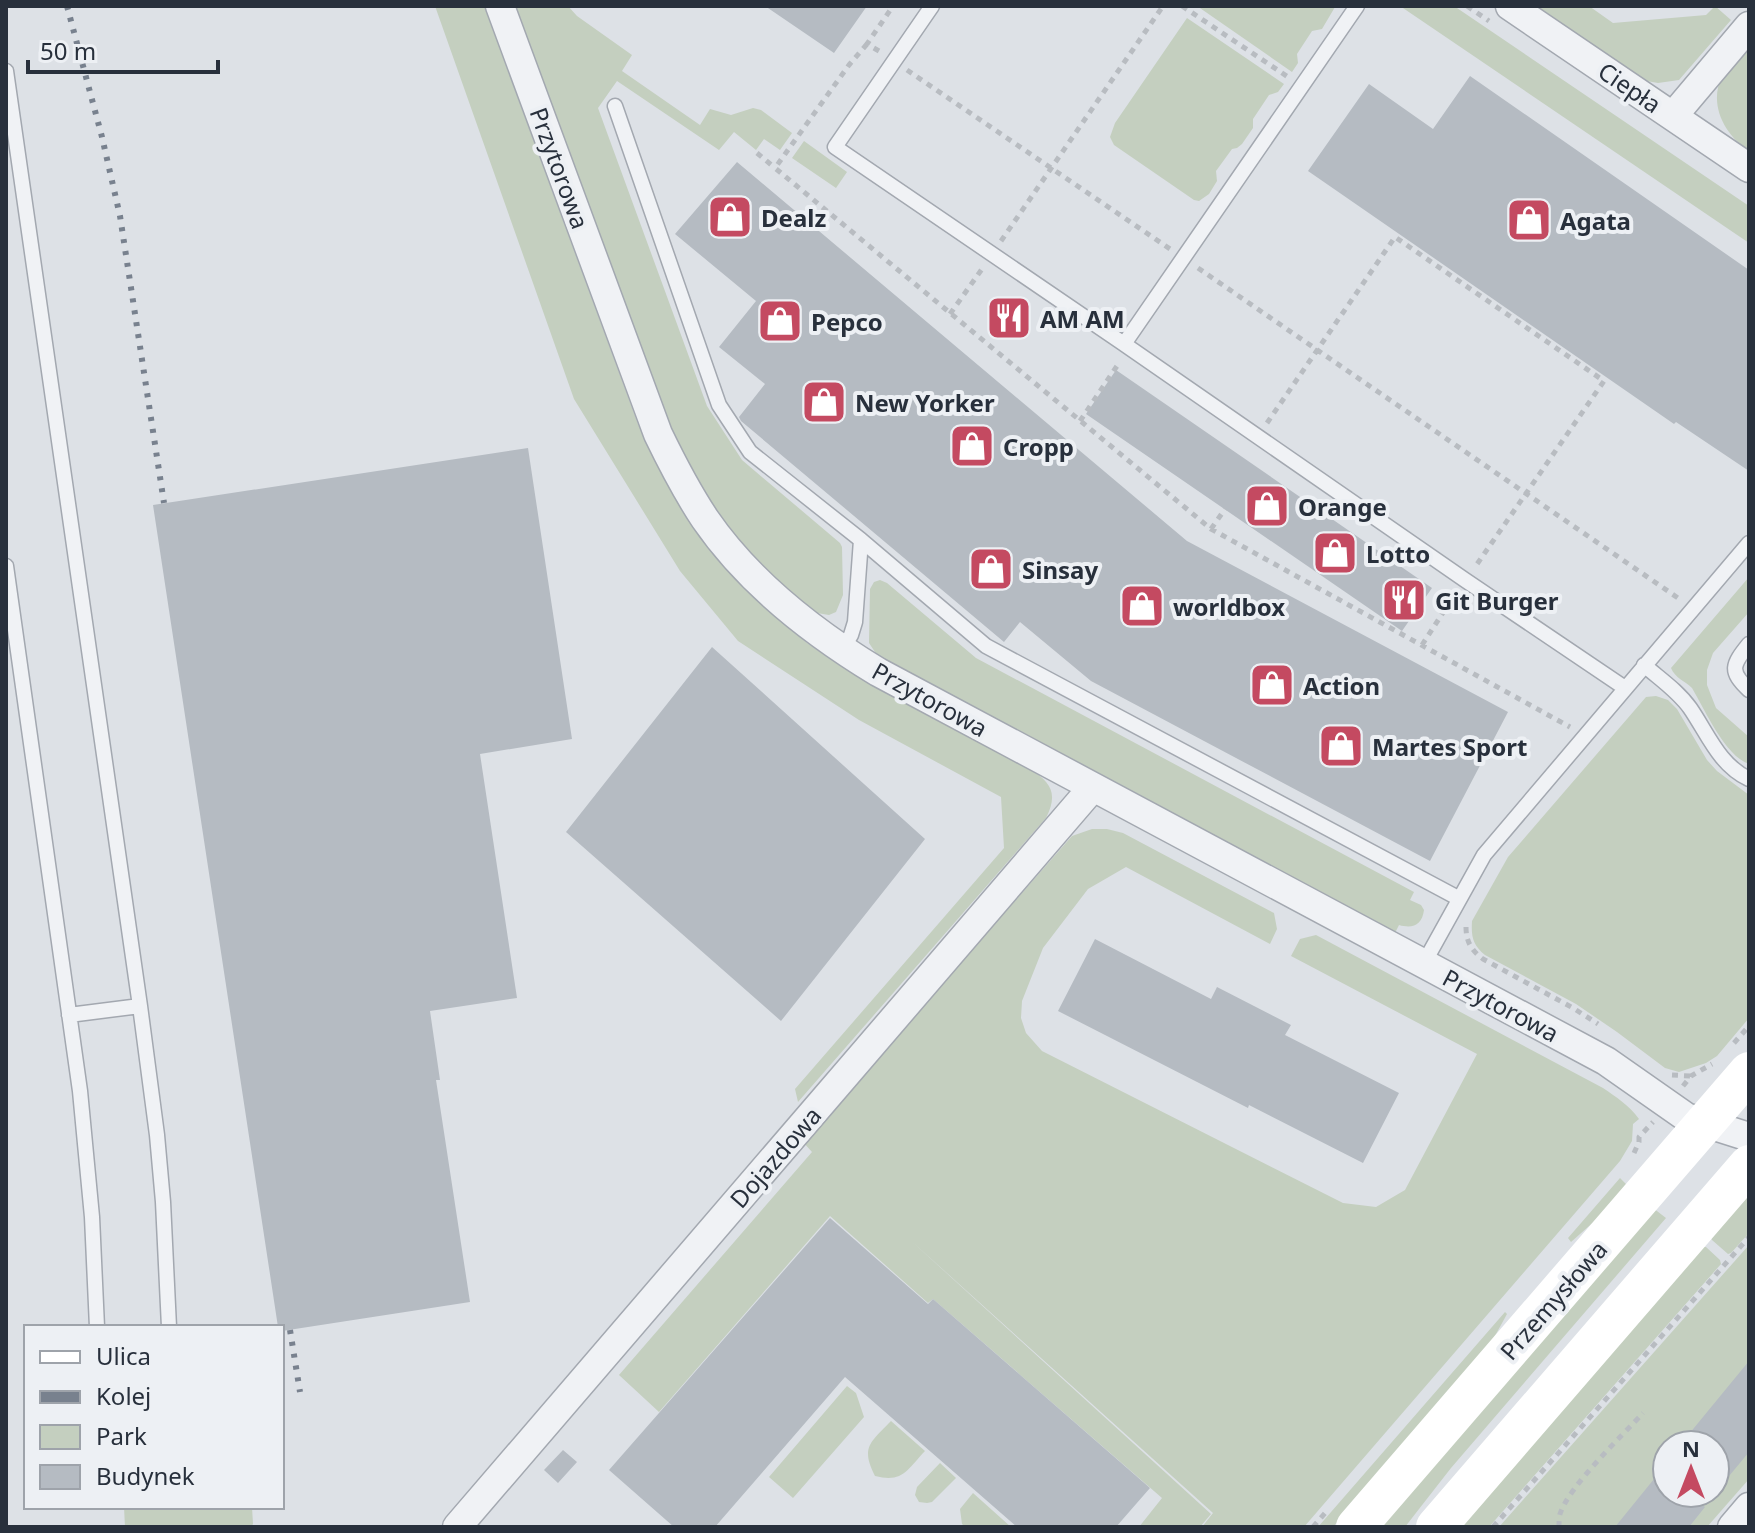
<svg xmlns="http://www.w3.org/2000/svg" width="1755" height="1533" viewBox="0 0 1755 1533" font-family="'Noto Sans',sans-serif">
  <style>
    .green { fill: #c4cfbf; fill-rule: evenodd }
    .building { fill: #b5bbc2 }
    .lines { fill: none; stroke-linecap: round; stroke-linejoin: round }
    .lane-casing { stroke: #a3a8b0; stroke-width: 17 }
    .street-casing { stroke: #a3a8b0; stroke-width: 31 }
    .path { stroke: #b8bcc1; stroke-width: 5; stroke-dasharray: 6 6; stroke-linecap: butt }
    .lane { stroke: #f0f2f5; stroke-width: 14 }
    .street { stroke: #f0f2f5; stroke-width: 28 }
    .secondary { stroke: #fff; stroke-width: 40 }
    .rail { stroke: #78818e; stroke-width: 6; stroke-dasharray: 4 8; stroke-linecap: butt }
    .labels { text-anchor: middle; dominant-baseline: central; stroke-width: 8; stroke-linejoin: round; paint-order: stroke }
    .street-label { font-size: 24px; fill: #28303c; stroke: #edf0f4 }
    .poi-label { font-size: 24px; font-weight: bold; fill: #28303c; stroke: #edf0f4; text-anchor: start }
  </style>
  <rect width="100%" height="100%" fill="#dde1e6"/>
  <path class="green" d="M435 6H484L638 424 664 478 695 530 759 602 807 643 844 668 1030 769C1052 783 1058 794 1046 818L798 1102 795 1089 1004 848 1001 797 859 720 738 641 680 571 574 399Z
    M516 6H568L577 16 632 55 622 71 700 125 710 109 731 115 753 108 761 110 792 133 780 150 764 139 756 150 734 132 719 150 617 81 598 108 707 406 742 460 840 543 842 547 843 595 836 612 829 615 811 612 777 581 744 546 718 513 691 471 664 415Z
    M1197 6H1335V7L1322 29 1312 31 1297 54 1298 63 1292 72Z
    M1400 6H1454L1749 206V243Z
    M1536 6H1589L1613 23 1706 15 1715 6 1731 20 1679 80 1658 83 1641 80Z
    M1187 18 1284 84 1278 92 1269 95 1253 119V128L1242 144 1237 148 1232 149 1216 171 1217 181 1209 194 1199 201 1194 200 1114 145 1110 137 1115 123Z
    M1749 41V151C1725 135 1708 105 1722 76 1728 63 1741 52 1749 41Z
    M804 141 847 172 836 188 792 158Z
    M1749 577V612L1713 653 1707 670V685L1716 708 1749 737V764C1725 756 1705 710 1692 688 1685 681 1675 678 1671 668Z
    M880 580 887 583 976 658 1414 892 1410 900 1421 905 1424 910C1422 925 1413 929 1399 925L1395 933 879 658 869 643 870 589 874 582Z
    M1656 696 1668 700 1677 709 1707 760 1717 771 1749 795V1018L1717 1056 1706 1063 1679 1072 1665 1068 1617 1032 1576 1004 1485 955C1473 945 1471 937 1472 921L1508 857 1646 697Z
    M1092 829H1107L1123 833 1274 913 1277 929 1270 944 1126 867 1088 889 1043 948 1022 1001 1021 1018 1026 1033 1042 1051 1343 1203 1376 1207 1405 1190 1477 1054 1291 956 1300 939 1316 935 1603 1088C1616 1097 1629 1105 1639 1119L1633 1124 1632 1141 1620 1161 1304 1527H1202L1213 1513 908 1238 1211 1514 1200 1527H1139L1162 1498 933 1299 928 1303 830 1216 659 1412 619 1375 812 1152 803 1142 1072 836Z
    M1620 1178 1629 1187 1615 1203 1571 1242 1568 1238Z
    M1749 1190V1233L1731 1253 1728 1254 1712 1240 1709 1235Z
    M1653 1208 1666 1218 1451 1468 1405 1527H1380Z
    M1749 1245V1479L1707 1527H1499ZM1667 1445H1715V1493H1667Z
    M1699 1247H1706L1720 1260 1721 1264 1489 1527H1459Z
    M1505 1312 1507 1314 1490 1345 1479 1360 1333 1527H1318Z
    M847 1386 856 1393 864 1417 793 1498 769 1477Z
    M891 1421 925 1451C907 1470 903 1483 875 1476 860 1447 871 1442 891 1421Z
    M940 1463 956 1478 932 1502 927 1503 919 1502 915 1495 917 1487Z
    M973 1493 1011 1527H965L962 1524 960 1509Z
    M124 1507H252L253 1524 251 1527H125Z"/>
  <path class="building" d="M765 6H867L834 53Z
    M1470 76 1749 270V471L1676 422 1674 424 1308 171 1369 84 1433 129Z
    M737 162 1187 541 1508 712 1430 861 1091 681 1020 622 1004 642 741 421 739 417 765 384 719 347 756 301 675 234Z
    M1116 370 1432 588 1402 631 1086 414Z
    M528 448 572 739 480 754 517 998 430 1011 440 1080H436L470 1302 282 1331V1327H278L153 505Z
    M712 647 925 839 781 1021 566 832Z
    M1095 939 1211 999 1217 987 1291 1025 1285 1035 1399 1093 1363 1163 1249 1105 1248 1108 1058 1011Z
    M830 1218 928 1304 933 1299 1150 1488 1116 1527H1017L845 1377 715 1527H674L609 1470Z
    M1749 1361V1452L1715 1493V1445H1680Z
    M563 1450 577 1462 558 1483 544 1470Z
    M1667 1463V1493H1688L1705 1507 1689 1527H1615Z"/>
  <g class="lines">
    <g class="lane-casing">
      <path id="lane" d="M932 6 835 147 1124 344
        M1357 6 1124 344 1465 580 1625 688
        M6 71 140 1006
        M615 106 719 405 750 452 861 540 986 646 1458 898
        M6 566 80 1091 92 1217 97 1327
        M1749 644C1732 665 1729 671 1749 690
        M842 650 851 635 855 622 861 540
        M1644 665C1660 679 1678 691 1690 708 1708 734 1719 765 1749 779
        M1424 963 1484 855 1749 543
        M69 1015 140 1006 157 1135 163 1202 169 1327"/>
    </g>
    <g class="street-casing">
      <path id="street" d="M500 6 658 434C672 463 687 492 705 519 749 583 812 632 878 672L1606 1061 1686 1117 1749 1137
        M1510 6 1749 168
        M1673 116 1749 26
        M457 1527 1093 787
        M1732 1527 1749 1507"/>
    </g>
    <path class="path" d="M1182 6 1288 77
      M1467 6 1489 21
      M867 44 849 65 775 168 1211 529 1570 727
      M879 51 867 44 893 6
      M907 70 1170 249
      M757 153 775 168
      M1001 241 1163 6
      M1198 268 1678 598
      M950 314 982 269
      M1080 421 1119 363 1120 364
      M1267 423 1395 237 1604 381 1475 567
      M1211 529 1225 509
      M1422 645 1455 594
      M1466 927C1466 942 1472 951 1483 959L1573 1008 1598 1024
      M1734 1043 1749 1026
      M1672 1075 1691 1076
      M1683 1086 1691 1076 1712 1064
      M1634 1153 1639 1142V1137L1653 1122
      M1313 1527 1326 1512
      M1493 1527 1749 1237
      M1559 1527C1559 1524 1559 1517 1560 1514 1569 1486 1621 1437 1643 1413"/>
    <use href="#lane" class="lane"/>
    <use href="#street" class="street"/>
    <path class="secondary" d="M1356 1527 1749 1072
      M1436 1527 1749 1165"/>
    <path class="rail" d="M67 6 102 137 120 216 164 503
      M290 1330 300 1392"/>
  </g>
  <defs>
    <g id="shop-square" transform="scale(2.3)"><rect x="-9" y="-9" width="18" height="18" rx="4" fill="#c44a61" stroke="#edf0f4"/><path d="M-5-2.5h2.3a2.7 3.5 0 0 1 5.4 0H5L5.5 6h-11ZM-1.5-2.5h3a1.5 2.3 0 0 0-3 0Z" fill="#fff"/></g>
    <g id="restaurant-square" transform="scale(2.3)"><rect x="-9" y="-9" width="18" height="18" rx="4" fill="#c44a61" stroke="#edf0f4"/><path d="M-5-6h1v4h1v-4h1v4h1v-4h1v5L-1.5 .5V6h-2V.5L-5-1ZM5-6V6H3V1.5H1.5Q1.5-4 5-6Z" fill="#fff"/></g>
  </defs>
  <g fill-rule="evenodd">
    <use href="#shop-square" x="730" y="217"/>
    <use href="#shop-square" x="1529" y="220"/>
    <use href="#restaurant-square" x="1009" y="318"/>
    <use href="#shop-square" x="780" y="321"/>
    <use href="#shop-square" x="824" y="402"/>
    <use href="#shop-square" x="972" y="446"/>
    <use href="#shop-square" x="1267" y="506"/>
    <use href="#shop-square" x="1335" y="553"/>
    <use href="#shop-square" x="991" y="569"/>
    <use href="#restaurant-square" x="1404" y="600"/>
    <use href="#shop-square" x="1142" y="606"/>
    <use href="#shop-square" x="1272" y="685"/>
    <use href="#shop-square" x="1341" y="746"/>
  </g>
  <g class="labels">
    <g class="street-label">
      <text transform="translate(1630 87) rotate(34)">Ciepła</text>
      <text transform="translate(560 168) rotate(70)">Przytorowa</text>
      <text transform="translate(930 699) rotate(29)">Przytorowa</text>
      <text transform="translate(1501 1005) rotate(28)">Przytorowa</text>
      <text transform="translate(775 1157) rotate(-49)">Dojazdowa</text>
      <text transform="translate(1553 1300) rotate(-49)">Przemysłowa</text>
    </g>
    <g class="poi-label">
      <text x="761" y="217">Dealz</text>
      <text x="1560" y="220">Agata</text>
      <text x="1040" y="318">AM AM</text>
      <text x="811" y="321">Pepco</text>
      <text x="855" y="402">New Yorker</text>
      <text x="1003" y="446">Cropp</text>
      <text x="1298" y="506">Orange</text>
      <text x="1366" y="553">Lotto</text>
      <text x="1022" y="569">Sinsay</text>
      <text x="1435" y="600">Git Burger</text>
      <text x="1173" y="606">worldbox</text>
      <text x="1303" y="685">Action</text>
      <text x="1372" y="746">Martes Sport</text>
    </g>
  </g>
  <rect width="1755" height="1533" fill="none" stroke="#28303c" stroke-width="16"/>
  <rect x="24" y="1325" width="260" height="184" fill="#edf0f4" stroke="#9ea3aa" stroke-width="2"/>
  <rect x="40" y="1351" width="40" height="12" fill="#ffffff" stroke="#9ea3aa" stroke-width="2"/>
  <text x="96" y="1365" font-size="24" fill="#28303c">Ulica</text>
  <rect x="40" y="1391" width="40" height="12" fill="#78818e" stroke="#9ea3aa" stroke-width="2"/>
  <text x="96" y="1405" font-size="24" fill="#28303c">Kolej</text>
  <rect x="40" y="1425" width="40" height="24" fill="#c4cfbf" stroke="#9ea3aa" stroke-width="2"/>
  <text x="96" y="1445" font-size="24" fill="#28303c">Park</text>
  <rect x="40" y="1465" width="40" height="24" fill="#b5bbc2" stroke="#9ea3aa" stroke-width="2"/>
  <text x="96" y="1485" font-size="24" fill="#28303c">Budynek</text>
  <g transform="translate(1691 1469)"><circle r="38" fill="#edf0f4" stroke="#9ea3aa" stroke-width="2"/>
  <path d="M0-6L14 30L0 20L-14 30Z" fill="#c44a61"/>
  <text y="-12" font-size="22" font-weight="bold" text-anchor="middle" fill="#28303c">N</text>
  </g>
  <path d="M28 60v12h190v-12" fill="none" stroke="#28303c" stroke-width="4"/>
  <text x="40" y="60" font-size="24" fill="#28303c" stroke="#edf0f4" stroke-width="6" paint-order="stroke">50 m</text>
</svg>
